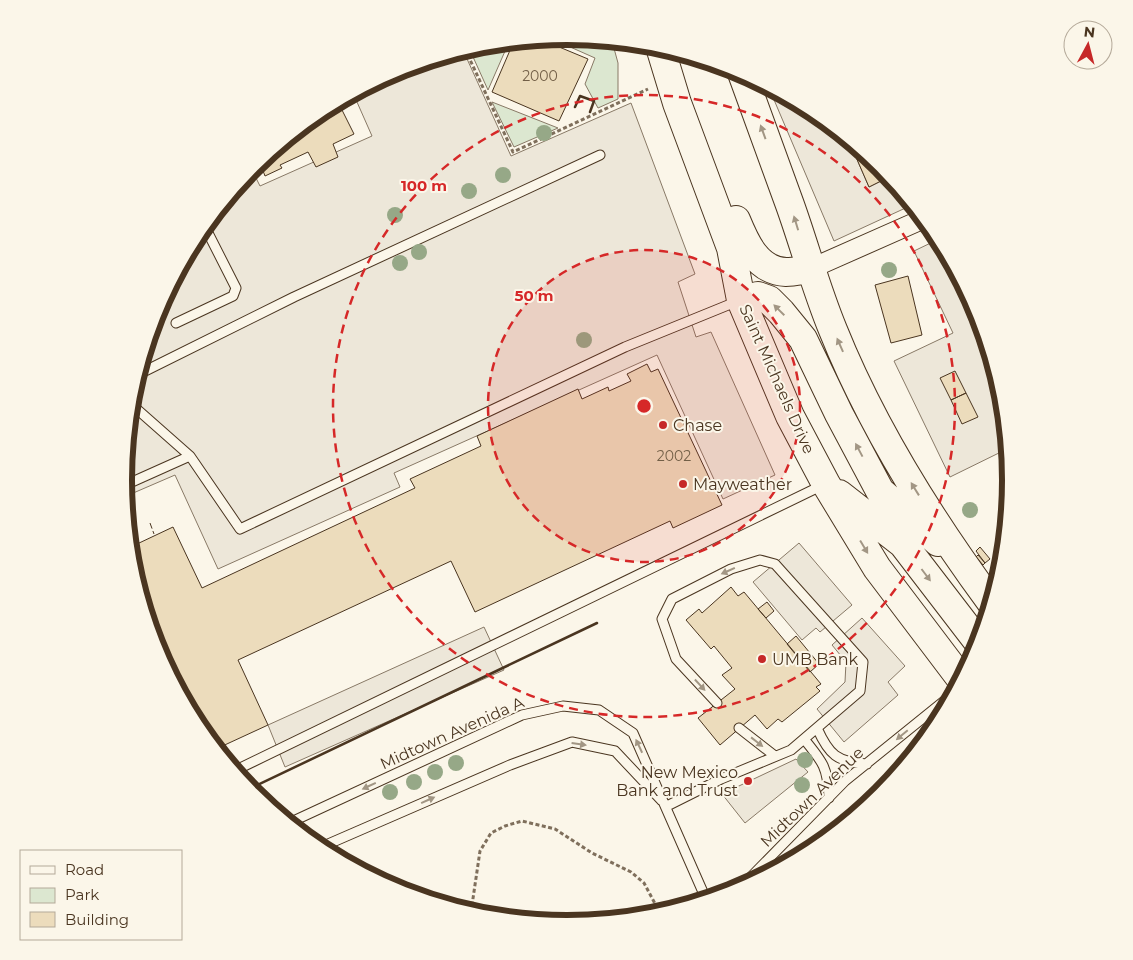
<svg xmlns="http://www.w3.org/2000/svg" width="1133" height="960" viewBox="0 0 1133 960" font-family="Montserrat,sans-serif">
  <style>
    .green { fill: #dce7d0; stroke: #887966 }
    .parking { fill: #ede7d9; stroke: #887966 }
    .building { fill: #ecdcbc; stroke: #4a3520 }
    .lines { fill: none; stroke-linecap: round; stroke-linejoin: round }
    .lane-casing { stroke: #4a3520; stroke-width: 11 }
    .street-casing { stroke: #4a3520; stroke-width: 21 }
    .primary-casing { stroke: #4a3520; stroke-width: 30 }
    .path { stroke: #7f6f5c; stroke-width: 3; stroke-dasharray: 4 2.5; stroke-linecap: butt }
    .lane { stroke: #fbf6e9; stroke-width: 9 }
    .street { stroke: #fbf6e9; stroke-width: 19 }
    .primary { stroke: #fbf6e9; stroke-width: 28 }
    .fence { stroke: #4a3520; stroke-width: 1; stroke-dasharray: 6 2.5; stroke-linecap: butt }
    .wall { stroke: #4a3520; stroke-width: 2.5 }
    .tree { fill: #96a887 }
    .oneway { fill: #a29684 }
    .ring { fill: none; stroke: #d62828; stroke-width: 2.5; stroke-dasharray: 9 6 }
    .poi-dot { fill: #c62828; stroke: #fbf6e9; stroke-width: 2 }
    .labels { text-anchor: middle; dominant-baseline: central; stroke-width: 4; stroke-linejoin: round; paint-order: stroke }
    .number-label { font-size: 14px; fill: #725f47 }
    .street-label { font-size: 16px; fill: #4a3520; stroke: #fbf6e9 }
    .poi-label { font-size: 16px; fill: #4a3520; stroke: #fbf6e9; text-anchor: start }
    .rim { fill: none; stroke: #4a3520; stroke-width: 6 }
    .centre { fill: #d62828; stroke: #fbf6e9; stroke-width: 2.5 }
    .ring-label { font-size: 15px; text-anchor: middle; font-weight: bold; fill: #d62828; stroke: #fbf6e9; stroke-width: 4; stroke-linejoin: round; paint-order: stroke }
  </style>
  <rect width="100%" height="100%" fill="#fbf6e9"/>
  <path class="green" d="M566 36 612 41 618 63V99L598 108 585 84 595 58 550 38Z
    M509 42 488 90 469 48Z
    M492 102 558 128 514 147Z"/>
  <path class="parking" d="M463 50 511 156 631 103 695 274 678 282 696 337 711 332 775 475 723 499 657 355 394 473 400 487 218 569 175 475 124 497 123 480 131 393 157 310 198 233 251 168 260 186 372 136 353 93 397 70Z
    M769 88 813 111 849 141 869 187 889 177 912 205 834 241Z
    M939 239 977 310 1002 394 1007 449 950 477 894 361 953 333 914 251Z
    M799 543 852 605 820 632 816 628 802 640 753 582Z
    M862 618 905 666 888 682 898 695 844 742 817 709 845 682 846 662 832 645Z
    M484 627 504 670 285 767 268 725Z
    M796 759 808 772 745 823 722 794Z"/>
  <path class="building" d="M540 39 588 59 559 121 492 92 514 41Z
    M347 97 349 102 340 106 354 134 333 144 338 157 316 167 308 152 280 165 282 168 265 176 260 163 265 160 264 157 320 111Z
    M849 141 880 166 889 177 869 187Z
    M908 276 922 335 891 343 875 285Z
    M647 364 651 372 658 369 722 505 673 528 670 521 475 612 451 561 238 660 268 725 216 749 197 726 156 650 131 566 127 527 137 544 173 527 202 588 415 488 410 479 481 446 477 436 578 389 582 399 608 387 609 391 631 381 627 374Z
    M955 371 966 393 951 400 940 378Z
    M966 393 978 417 962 424 951 400Z
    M980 547 990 559 985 563 976 551Z
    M978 555 985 563 983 565 976 557Z
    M731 587 738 596 744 592 821 684 816 687 820 691 782 722 778 719 767 729 755 715 720 745 698 718 735 689 722 675 732 668 714 646 711 649 686 620 699 609 702 613Z
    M767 602 774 611 766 618 758 609Z
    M796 636 819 664 810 672 787 644Z"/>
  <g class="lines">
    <g class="lane-casing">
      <path id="lane" d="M176 323 233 296 236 288 204 225
        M137 375 294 297 600 155
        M130 403 190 456 240 529 625 347 738 301
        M123 486 190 456
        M739 728 775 756
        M817 728C829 755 837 762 867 764
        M804 739C823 762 828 768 829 798
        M234 771 823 485
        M667 806 721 779 791 750 860 691 863 662 775 564 760 560 731 569 672 599 662 619 676 659 717 703
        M289 823 522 715 563 706 599 710 633 733 706 899
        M319 848 510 765 572 742 615 751 662 801
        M740 888 845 781 954 693"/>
    </g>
    <g class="street-casing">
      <path id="street" d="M810 269 923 219"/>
    </g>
    <g class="primary-casing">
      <path id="primary" d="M660 47 677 103 731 248 741 300 790 416 826 484 877 568 961 679
        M742 73C758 117 774 161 790 205 805 247 816 289 833 330 872 427 929 518 991 602
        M736 220C745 242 757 271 786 272 794 272 802 270 810 269
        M741 300 758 296 769 300 781 312 803 339 839 414 880 491 938 542
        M839 494 903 544 979 643"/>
    </g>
    <path class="path" d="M465 49 513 152 648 89
      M471 912 480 851 491 833 505 826 522 821 555 829 592 853 631 872 644 883 660 913"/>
    <use href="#lane" class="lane"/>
    <use href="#street" class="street"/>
    <use href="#primary" class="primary"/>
    <path class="fence" d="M150 523 154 534"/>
    <path class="wall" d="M575 107 580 96 594 101 590 112
      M249 789 597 623"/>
  </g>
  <g class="tree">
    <circle cx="544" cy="133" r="8"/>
    <circle cx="503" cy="175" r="8"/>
    <circle cx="469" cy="191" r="8"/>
    <circle cx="395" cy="215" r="8"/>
    <circle cx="419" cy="252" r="8"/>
    <circle cx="400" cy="263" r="8"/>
    <circle cx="889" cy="270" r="8"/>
    <circle cx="584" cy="340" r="8"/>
    <circle cx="970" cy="510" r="8"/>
    <circle cx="805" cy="760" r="8"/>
    <circle cx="456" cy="763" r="8"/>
    <circle cx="435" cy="772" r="8"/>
    <circle cx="414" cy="782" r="8"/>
    <circle cx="802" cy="785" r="8"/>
    <circle cx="390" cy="792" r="8"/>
  </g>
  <defs><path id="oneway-solid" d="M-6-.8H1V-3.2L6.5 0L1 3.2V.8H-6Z" transform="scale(1.25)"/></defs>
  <g class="oneway">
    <use href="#oneway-solid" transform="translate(763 132) rotate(-110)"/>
    <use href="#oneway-solid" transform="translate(796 223) rotate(-107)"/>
    <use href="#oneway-solid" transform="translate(779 310) rotate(-135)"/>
    <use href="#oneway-solid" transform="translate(840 345) rotate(-114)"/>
    <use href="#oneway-solid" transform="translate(859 450) rotate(-118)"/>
    <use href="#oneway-solid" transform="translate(915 489) rotate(-122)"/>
    <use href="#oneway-solid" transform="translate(864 547) rotate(59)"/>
    <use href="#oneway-solid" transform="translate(728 571) rotate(156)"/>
    <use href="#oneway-solid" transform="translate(926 575) rotate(53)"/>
    <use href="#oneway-solid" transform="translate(700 685) rotate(47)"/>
    <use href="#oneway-solid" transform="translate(902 735) rotate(140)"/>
    <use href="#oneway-solid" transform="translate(757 742) rotate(38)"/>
    <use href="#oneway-solid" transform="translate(579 744) rotate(8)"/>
    <use href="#oneway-solid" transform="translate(639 746) rotate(-115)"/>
    <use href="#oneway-solid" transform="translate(369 786) rotate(155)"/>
    <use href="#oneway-solid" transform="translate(428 800) rotate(-24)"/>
  </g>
  <circle cx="644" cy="406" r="156" fill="#d62828" fill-opacity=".12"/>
  <g class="ring">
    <circle cx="644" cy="406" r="156"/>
    <circle cx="644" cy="406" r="311"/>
  </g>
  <g class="poi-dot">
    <circle cx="663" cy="425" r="5"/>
    <circle cx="683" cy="484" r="5"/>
    <circle cx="762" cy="659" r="5"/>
    <circle cx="748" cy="781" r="5"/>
  </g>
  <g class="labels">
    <g class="number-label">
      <text x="540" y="76">2000</text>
      <text x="674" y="456">2002</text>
    </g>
    <g class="street-label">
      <text transform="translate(777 379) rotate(66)">Saint Michaels Drive</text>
      <text transform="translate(452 733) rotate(-24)">Midtown Avenida A</text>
      <text transform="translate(812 797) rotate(-44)">Midtown Avenue</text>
    </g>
    <g class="poi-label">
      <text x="673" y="425">Chase</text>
      <text x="693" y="484">Mayweather</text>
      <text x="772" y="659">UMB Bank</text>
      <text x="738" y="772" text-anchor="end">New Mexico<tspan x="738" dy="18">Bank and Trust</tspan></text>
    </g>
  </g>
  <path d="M0 0H1133V960H0ZM132 480a435 435 0 1 1 870 0a435 435 0 1 1-870 0Z" fill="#fbf6e9" fill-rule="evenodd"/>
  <path class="rim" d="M132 480a435 435 0 1 1 870 0a435 435 0 1 1-870 0Z"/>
  <circle cx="644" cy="406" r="8" class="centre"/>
  <g class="ring-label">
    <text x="424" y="191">100 m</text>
    <text x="534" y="301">50 m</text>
  </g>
  <rect x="20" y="850" width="162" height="90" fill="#fbf6e9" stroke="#b4a999"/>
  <rect x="30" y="866" width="25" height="8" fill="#fbf6e9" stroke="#b4a999"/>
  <text x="65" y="875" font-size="15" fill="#4a3520">Road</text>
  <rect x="30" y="888" width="25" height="15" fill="#dce7d0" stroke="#b4a999"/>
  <text x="65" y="900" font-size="15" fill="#4a3520">Park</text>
  <rect x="30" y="912" width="25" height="15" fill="#ecdcbc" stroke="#b4a999"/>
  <text x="65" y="925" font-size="15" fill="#4a3520">Building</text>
  <g transform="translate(1088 45) rotate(7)"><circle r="24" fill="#fbf6e9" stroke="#b4a999"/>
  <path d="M0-4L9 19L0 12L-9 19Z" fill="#c62828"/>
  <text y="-8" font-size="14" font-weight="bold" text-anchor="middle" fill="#4a3520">N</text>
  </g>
</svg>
